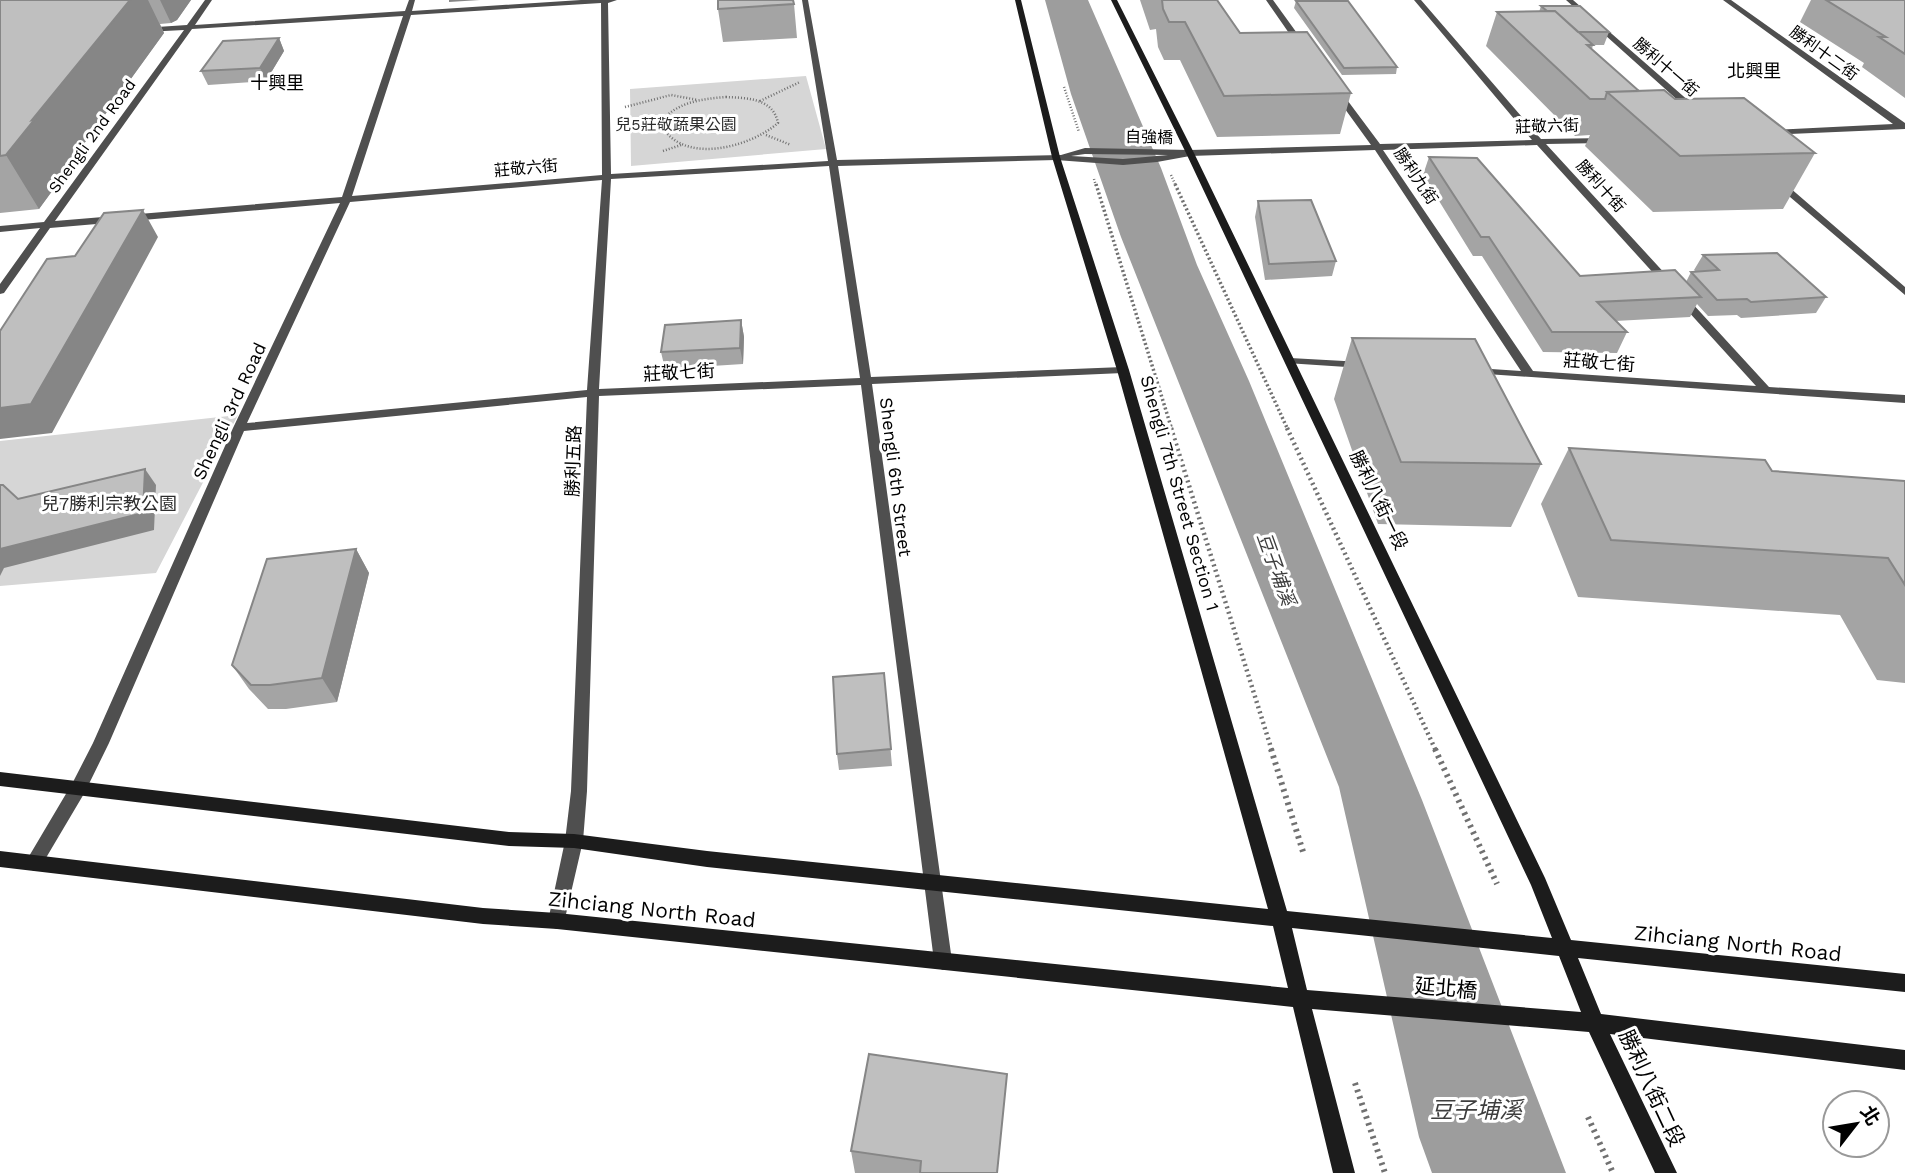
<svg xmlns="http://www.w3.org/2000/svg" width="1905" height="1173" viewBox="0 0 1905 1173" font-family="'Work Sans','Noto Sans TC',sans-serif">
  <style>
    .green { fill: #d6d6d6 }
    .water { fill: #9d9d9d }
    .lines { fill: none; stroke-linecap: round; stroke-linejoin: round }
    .path-far3 { stroke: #717171; stroke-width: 2.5; stroke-dasharray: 1 2; stroke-linecap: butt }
    .path-far2 { stroke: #717171; stroke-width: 3.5; stroke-dasharray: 2 2.5; stroke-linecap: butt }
    .path-far1 { stroke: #717171; stroke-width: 4.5; stroke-dasharray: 2 3.5; stroke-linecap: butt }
    .path { stroke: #717171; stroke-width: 6; stroke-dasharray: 2.5 4.5; stroke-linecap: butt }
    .street { fill: #4f4f4f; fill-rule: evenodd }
    .secondary { fill: #1c1c1c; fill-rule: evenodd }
    .wall { fill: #a4a4a4 }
    .shaded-wall { fill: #868686 }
    .building { fill: #bfbfbf; stroke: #868686; stroke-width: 2 }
    .labels { text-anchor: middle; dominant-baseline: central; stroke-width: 6; stroke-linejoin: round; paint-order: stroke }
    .far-street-label { font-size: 16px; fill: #000; stroke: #fff }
    .far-park-label { font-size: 16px; fill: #2d2d2d; stroke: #fff }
    .far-quarter-label { font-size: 18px; fill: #000; stroke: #fff }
    .street-label { font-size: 18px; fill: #000; stroke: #fff }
    .park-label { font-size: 18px; fill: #2d2d2d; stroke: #fff }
    .water-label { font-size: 19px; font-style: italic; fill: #3e3e3e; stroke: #fff }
    .near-street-label { font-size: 21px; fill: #000; stroke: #fff }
    .near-water-label { font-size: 23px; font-style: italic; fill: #3e3e3e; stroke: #fff }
  </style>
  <rect width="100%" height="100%" fill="#fff"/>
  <path class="green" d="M806 76 826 149 631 166 630 89Z
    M238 415 156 573 0 586V441Z"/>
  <path class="water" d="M1045 0H1088L1161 168 1197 265 1249 381 1422 800 1566 1173H1432L1419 1137 1339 787 1121 237 1071 94Z"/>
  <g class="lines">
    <path class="path-far3" d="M1064 87 1079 132
      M726 97C747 98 773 98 778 123 749 148 681 166 660 123 676 102 701 99 726 97Z
      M760 101 800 82
      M625 107 671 95 698 100
      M766 135 791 145
      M663 151 681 145
      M1171 175 1176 186
      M1094 179 1096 186"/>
    <path class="path-far2" d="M1096 184 1172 430
      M1175 184 1288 430"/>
    <path class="path-far1" d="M1171 428 1272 751
      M1287 428 1436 751"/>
    <path class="path" d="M1271 749 1304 855
      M1435 749 1497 884
      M1355 1083 1385 1173
      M1588 1117 1613 1173"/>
    <path class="street" d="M205 0H212L195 25 405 11 409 0H415L412 11 581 0H617L608 3 611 174 828 161 802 0H808L837 160 1061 155 1085 148 1190 150 1371 145 1332 91 1336 89H1339L1380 144 1532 140 1414 0H1421L1541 139 1606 138V142L1603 143 1546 144 1769 387 1905 395V403L1472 373 1470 371 1476 368 1521 371 1375 150 1190 156 1157 162 1123 165 1056 160 838 166 871 377 1123 367 1129 370 1123 373 872 384 952 961 950 967 943 970 936 967 934 961 861 385 599 396 587 791 583 841 563 927 557 929 551 927 548 921 565 841 571 791 587 397 244 431 109 743 85 792 40 868 34 871 28 868 25 863 73 782 93 743 233 428 340 203 50 228 4 293 0 294V284L40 228 0 232V226L44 222 184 30 145 32H142V28L187 25ZM601 3 602 175 352 196 411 15ZM403 16 342 197 55 221 192 29ZM1537 145 1756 386 1533 371 1383 150ZM1085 154 1168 155 1123 159 1071 156ZM829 166 860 378 599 389 611 179ZM602 180 587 390 247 423 350 202Z
      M1266 0H1273L1307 47 1306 49H1300Z
      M1566 0H1573L1698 109V113H1692Z
      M1723 0H1731L1905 123V129L1768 135V131L1771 130 1893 124Z
      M1776 181H1782L1905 287V295L1776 185Z
      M1290 358 1362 362 1368 365 1362 368 1286 363V359Z"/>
    <path class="secondary" d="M1015 0H1021L1060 157 1129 370 1287 911 1552 938 1531 885 1186 153 1111 0H1117L1194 153 1545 878 1571 940 1905 974V992L1578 958 1601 1014 1905 1050V1070L1610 1034 1677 1173H1655L1589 1032 1312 1009 1355 1173H1333L1293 1007 557 929 483 924 0 867V851L483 908 557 913 1288 988 1273 926 707 867 574 848 509 846 0 786V772L509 832 574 834 707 851 1268 909 1117 370 1052 157ZM1292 928 1559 956 1581 1012 1307 990Z"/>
  </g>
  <path class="wall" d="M0 0H191L177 20 171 23 160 24 164 33 65 170 66 172 39 209 0 213Z
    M1140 0H1217L1240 33 1351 93 1340 134 1217 137 1180 60H1164L1158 47 1156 29 1150 30Z
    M1811 0H1905V98L1862 67 1864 63 1800 22Z
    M1296 1 1397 67 1396 74 1342 75 1294 8Z
    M794 4 797 38 723 42 718 9Z
    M1541 6 1609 32 1604 45H1593L1592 49 1639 91 1675 99 1815 153 1783 209 1653 212 1585 146 1590 135 1575 136 1486 46 1497 12H1539Z
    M279 38 284 51 266 81 208 85 201 71Z
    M1429 157 1580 276 1686 282 1691 272H1696L1694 270 1703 255 1826 297 1816 313 1741 318 1737 315 1708 316 1697 304 1690 317 1615 321 1627 332 1617 353 1543 352 1482 256H1473L1423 175Z
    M1258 201 1336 261 1332 276 1265 280 1255 217Z
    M741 320 744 337 743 364 665 369 661 352Z
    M1352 338 1541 464 1511 527 1378 524 1334 399Z
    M1569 448 1772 471 1905 481V683L1877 680 1840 615 1578 597 1541 504Z
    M356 549 369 573 337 702 286 709H268L249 689 232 665Z
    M884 673 892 766 839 770 837 754Z
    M851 1151 998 1173H855Z"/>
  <path class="shaded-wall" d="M130 0H148L164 33 65 170 66 172 39 209 6 155 32 120Z
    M160 0H191L177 20 171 23Z
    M449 0H480L449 2Z
    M279 38 284 51 266 81 260 68Z
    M143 210 158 237 52 433 0 439V408Z
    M741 320 744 337 743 364 740 348Z
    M145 469 156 485 154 530 4 568 0 576V549Z
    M356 549 369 573 337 702 322 678Z"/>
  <path class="building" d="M0 0H130L32 120 35 119 6 155 0 156Z
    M718 0H793L794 4 718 9Z
    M1162 0H1217L1240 33 1307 32 1351 93 1224 96 1185 22H1169L1163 9Z
    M1826 0H1905V54L1879 37H1886Z
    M1296 1H1348L1397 67 1344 68Z
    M1541 6H1580L1609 32H1578L1555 11H1547Z
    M1555 11 1593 45H1587L1639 91 1607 92 1605 99H1590L1497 12Z
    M279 38 260 68 201 71 223 41Z
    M1664 90 1675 99 1744 98 1815 153 1680 156 1607 92Z
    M1429 157 1477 158 1580 276 1675 270 1701 297 1597 302 1627 332H1552L1489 237H1481Z
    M1311 200 1336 261 1269 264 1258 201Z
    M143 210 31 404 0 408V331L47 259 75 256 104 213Z
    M1777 253 1826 297 1751 302 1747 299 1717 300 1691 272 1719 270 1703 255Z
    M741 320 740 348 661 352 665 325Z
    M1352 338 1475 339 1541 464 1401 462Z
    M1569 448 1765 460 1772 471 1905 481V585L1888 558 1611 540Z
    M145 469 143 513 0 549V485H3L18 499Z
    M356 549 322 678 270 685H251L232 665 267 559Z
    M884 673 891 749 837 754 833 677Z
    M869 1054 1007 1074 997 1173H920L921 1161 851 1151Z"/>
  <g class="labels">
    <g class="far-street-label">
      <text transform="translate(1824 53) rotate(36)">勝利十二街</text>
      <text transform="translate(1666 67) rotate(41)">勝利十一街</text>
      <text transform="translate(1547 126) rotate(-2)">莊敬六街</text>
      <text transform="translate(92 136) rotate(-54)">Shengli 2nd Road</text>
      <text transform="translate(1149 137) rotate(1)">自強橋</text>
      <text transform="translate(526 168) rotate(-5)">莊敬六街</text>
      <text transform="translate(1416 176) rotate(56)">勝利九街</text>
      <text transform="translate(1601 186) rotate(48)">勝利十街</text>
    </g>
    <g class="far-park-label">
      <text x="676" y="124">兒5莊敬蔬果公園</text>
    </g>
    <g class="far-quarter-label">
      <text x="1754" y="70">北興里</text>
      <text x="277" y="82">十興里</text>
    </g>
    <g class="street-label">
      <text transform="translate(1599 362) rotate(4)">莊敬七街</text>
      <text transform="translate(679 372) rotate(-3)">莊敬七街</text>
      <text transform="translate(229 411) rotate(-65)">Shengli 3rd Road</text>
      <text transform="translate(573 461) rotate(-88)">勝利五路</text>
      <text transform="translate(896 477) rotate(83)">Shengli 6th Street</text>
      <text transform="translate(1180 493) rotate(74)">Shengli 7th Street Section 1</text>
      <text transform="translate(1379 500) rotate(64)">勝利八街一段</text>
    </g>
    <g class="park-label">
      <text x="109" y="503">兒7勝利宗教公園</text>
    </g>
    <g class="water-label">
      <text transform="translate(1276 569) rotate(70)">豆子埔溪</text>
    </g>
    <g class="near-street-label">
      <text transform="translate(652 909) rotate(6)">Zihciang North Road</text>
      <text transform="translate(1738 943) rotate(6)">Zihciang North Road</text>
      <text transform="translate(1446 988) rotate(5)">延北橋</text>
      <text transform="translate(1652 1088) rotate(65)">勝利八街二段</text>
    </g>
    <g class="near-water-label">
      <text x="1476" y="1110">豆子埔溪</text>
    </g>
  </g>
  <g transform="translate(1856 1124) rotate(59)"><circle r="33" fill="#ffffff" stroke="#999999" stroke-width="2"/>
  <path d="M0-5L12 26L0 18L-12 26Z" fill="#000000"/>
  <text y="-10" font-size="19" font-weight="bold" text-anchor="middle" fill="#000000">北</text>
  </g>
</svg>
